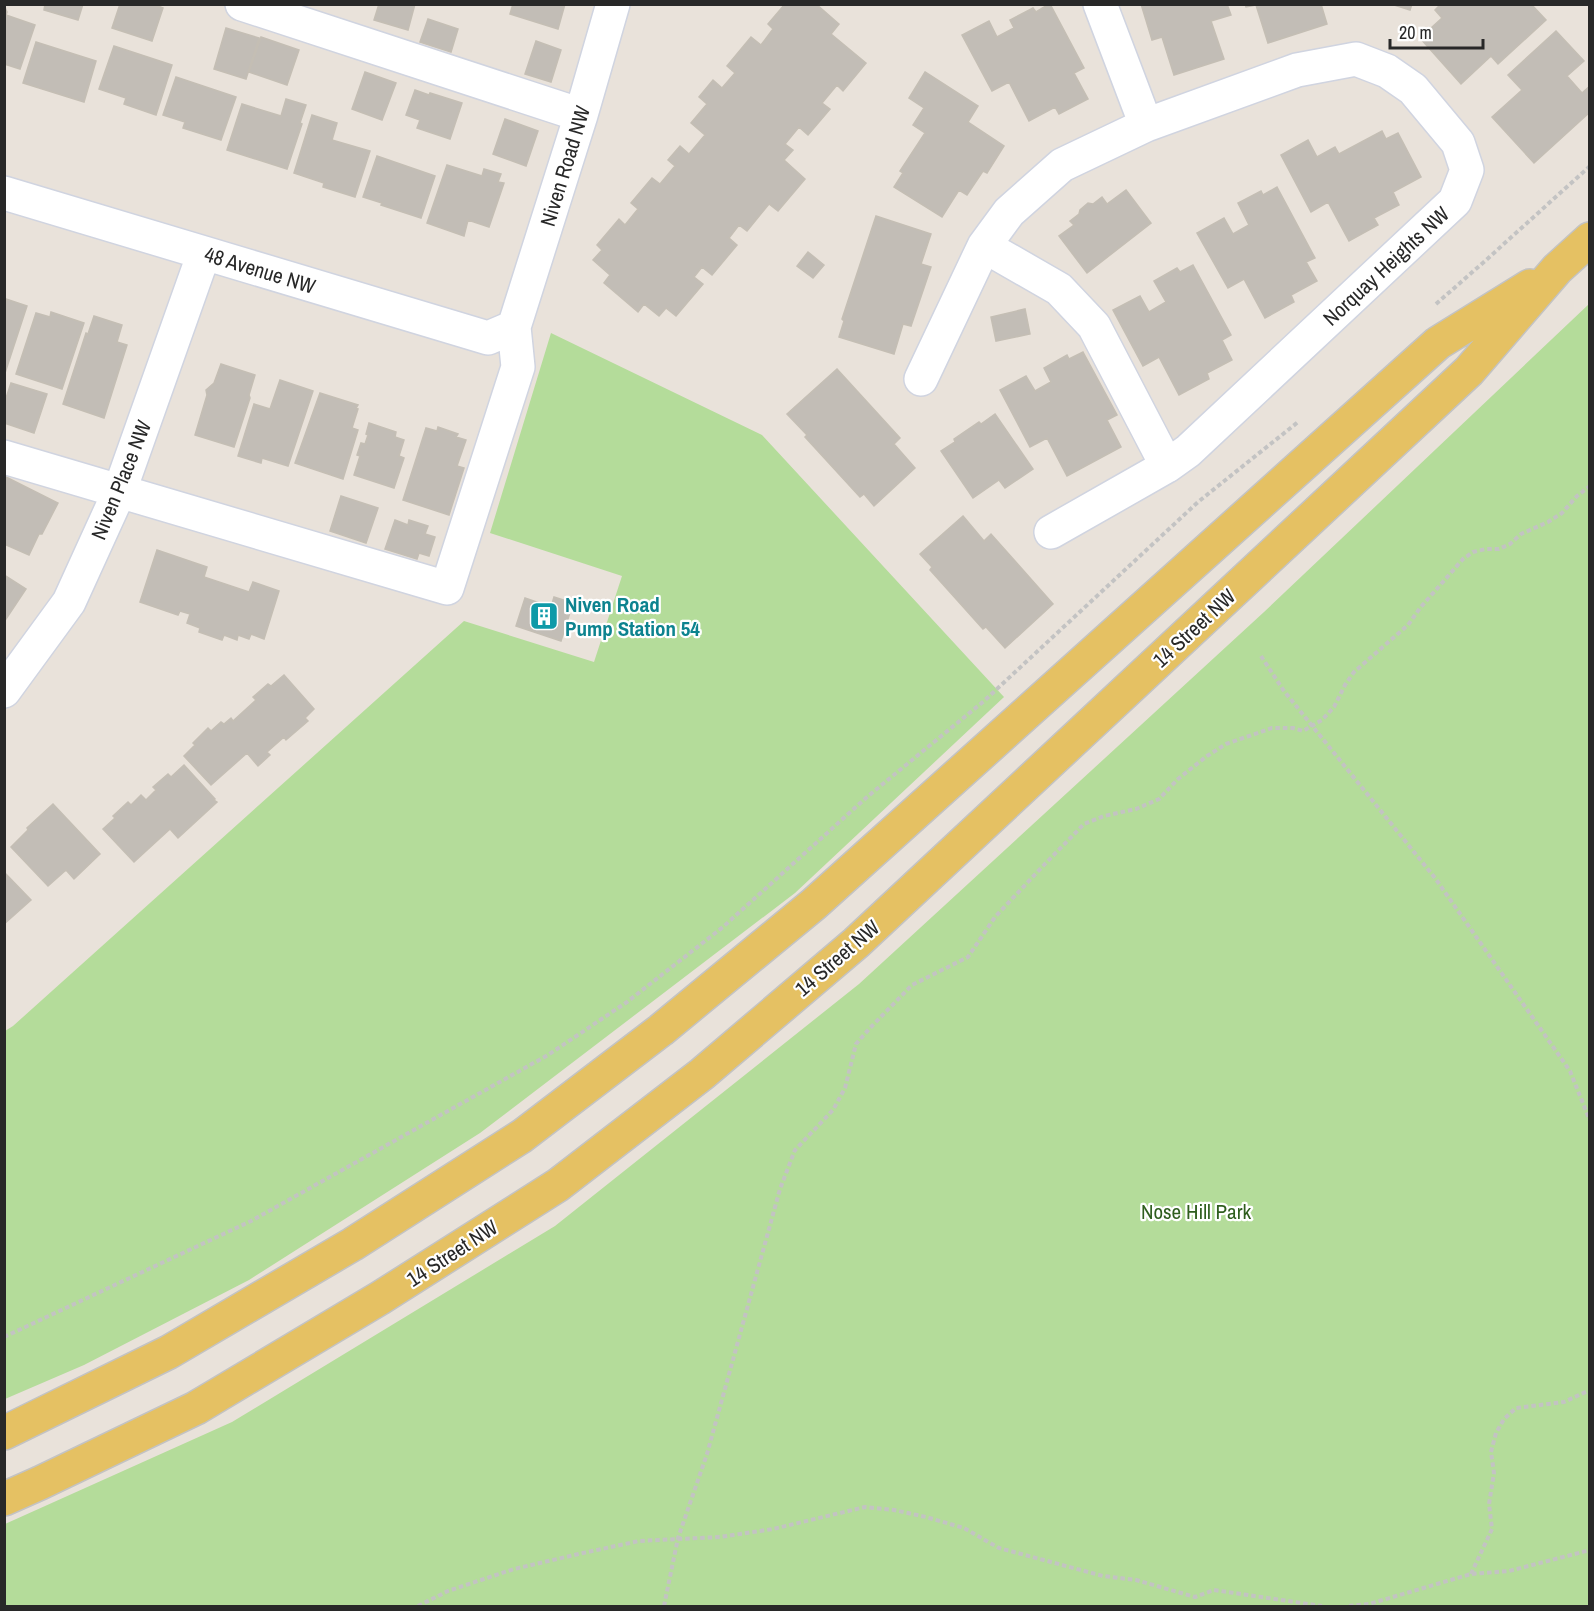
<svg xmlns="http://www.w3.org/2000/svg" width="1594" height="1611" viewBox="0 0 1594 1611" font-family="'Archivo Narrow',sans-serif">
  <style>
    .green { fill: #b4dc9a }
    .building { fill: #c2bdb6; stroke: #c4beb4; stroke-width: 1.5 }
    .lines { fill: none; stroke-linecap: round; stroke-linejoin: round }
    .minor-casing { stroke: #d0d4e0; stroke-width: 36 }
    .major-casing { stroke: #c3c3c3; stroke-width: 36 }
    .path { stroke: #c3c3c3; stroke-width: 4; stroke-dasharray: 4.5 3; stroke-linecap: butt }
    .minor { stroke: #fff; stroke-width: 33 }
    .major { stroke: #e5c163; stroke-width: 33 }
    .labels { text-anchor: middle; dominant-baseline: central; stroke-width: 4.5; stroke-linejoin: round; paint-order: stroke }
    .street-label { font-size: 21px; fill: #282828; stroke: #fff }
    .culture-label { font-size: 21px; font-weight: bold; fill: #0d838f; stroke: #fff; text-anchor: start }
    .park-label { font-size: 21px; fill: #2f5e1e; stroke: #fff }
  </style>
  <rect width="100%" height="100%" fill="#e9e2da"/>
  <path class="green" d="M1589 304V1606H5V1524L232 1422 555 1226 859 984 1264 612Z
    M551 333 762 435 1004 697 795 893 480 1133 249 1280 84 1365 5 1399V1031L13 1026 464 621 594 662 622 576 490 533Z"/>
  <path class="building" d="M45 4H83L78 20 44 10Z
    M120 4H153L163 8 152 41 112 28Z
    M379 4H415L408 30 374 20Z
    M513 4H565L558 29 510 14Z
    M785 4H816L839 24 831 34 866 63 843 91 837 85 822 103 830 109 808 135 799 127 785 144 793 150 784 160 805 179 778 211 769 204 747 231 739 225 729 238 737 245 712 275 702 267 694 277 703 284 676 316 666 308 659 316 644 304 638 312 604 283 610 275 593 260 602 250 597 245 619 219 625 225 638 209 631 203 652 178 660 184 675 166 668 160 680 146 689 154 705 135 691 123 707 104 699 97 713 80 722 88 735 73 727 66 751 37 761 45 773 29 768 24Z
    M1049 4H1050L1084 68 1074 73 1088 99 1059 114 1055 107 1029 121 1009 82 992 91 962 35 989 21 997 37 1014 28 1010 20 1033 8 1036 12Z
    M1141 4H1227L1231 15 1211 21 1224 59 1174 75 1162 37 1152 40Z
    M1245 4H1321L1327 24 1268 43 1256 5 1246 7Z
    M1391 4H1412L1410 10Z
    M1441 4H1531L1546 20 1498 64 1491 56 1461 84 1420 38 1442 18 1435 10Z
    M4 5 7 12 6 15 35 25 20 69 4 64Z
    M428 19 458 29 451 52 420 42Z
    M226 28 259 38 246 79 214 69Z
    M1556 31 1584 61 1567 76 1582 93 1590 86V112L1534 163 1492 117 1522 90 1508 75Z
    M261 37 299 50 287 85 249 72Z
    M536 41 561 50 551 82 525 74Z
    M36 42 96 61 84 102 23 83Z
    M114 46 172 65 156 115 124 104 126 98 99 89Z
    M365 72 396 83 382 120 352 109Z
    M925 72 978 106 968 122 1004 146 987 173 983 171 967 195 959 190 942 217 894 187 903 173 900 171 925 133 913 125 924 108 909 98Z
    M176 77 236 97 221 140 183 128 185 122 163 115Z
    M415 90 429 95 430 93 462 103 450 139 417 128 420 120 406 115Z
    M286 99 306 105 300 123 302 124 287 169 227 150 242 104 281 116Z
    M312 115 337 123 332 140 370 151 355 197 323 187 324 183 294 173Z
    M505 119 538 131 526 166 493 154Z
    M1382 131 1386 139 1398 133 1421 177 1393 192 1399 205 1374 218 1378 225 1349 241 1328 202 1311 212 1281 155 1308 140 1317 157 1335 147 1339 154Z
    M377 156 435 176 421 218 381 205 382 203 363 197Z
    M447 165 482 176 484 169 501 174 498 182 504 183 489 227 468 220 464 236 427 223Z
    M1277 187 1315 258 1306 262 1317 281 1291 295 1294 302 1265 318 1244 279 1228 288 1197 233 1224 218 1233 234 1249 225 1238 203 1261 191 1263 195Z
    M1126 190 1151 223 1087 273 1059 236 1074 225 1070 221 1079 214 1080 210 1088 203 1093 204 1102 197 1107 204Z
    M876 216 931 234 921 264 931 267 911 326 903 324 894 354 839 337 844 321 842 319Z
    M808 252 824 265 813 278 797 266Z
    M1193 265 1231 335 1222 340 1232 360 1207 373 1209 379 1179 395 1159 357 1143 366 1113 310 1140 296 1149 312 1166 302 1154 281 1177 268 1180 272Z
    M6 299 27 306 5 373 4 302H6Z
    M1025 309 1030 334 996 341 991 317Z
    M51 312 84 323 62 389 16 374 36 313 50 317Z
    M94 316 122 325 117 342 127 345 104 418 63 404 86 333 88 334Z
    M1083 352 1117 415 1107 420 1121 447 1067 476 1047 438 1030 447 1000 390 1026 376 1035 391 1051 382 1044 368 1067 355 1069 359Z
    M221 364 255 375 249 395 250 398 234 447 195 435 207 395 206 390 214 383Z
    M837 369 900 438 894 444 915 468 874 506 864 494 860 497 805 437 807 435 787 414Z
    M280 380 313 391 288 466 262 458 261 463 238 456 254 404 270 409Z
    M11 383 47 394 34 433 4 423V404Z
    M320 393 358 405 356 408 358 409 352 428 358 430 343 479 295 463Z
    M995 414 1033 469 1005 488 999 480 973 498 941 451 955 442 954 439 979 422 981 424Z
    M369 423 396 432 395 437 404 440 399 456 404 458 394 488 354 475 360 456 357 455 361 443 365 444 368 435 366 434Z
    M438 427 458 434 456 437 466 440 457 466 464 468 449 515 403 500 426 428 437 431Z
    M4 476 58 503 42 534H39L29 555 4 544Z
    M341 496 378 508 366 543 330 531Z
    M963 516 984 541 991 534 1053 604 1005 648 986 627 983 629 930 570 932 567 920 554Z
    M395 520 408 525 409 520 428 526 425 534 435 537 429 556 419 553 417 559 385 549Z
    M157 550 207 567 204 577 249 592 253 582 279 591 264 639 251 634 249 639 238 635 237 640 224 635 222 640 199 632 200 628 187 623 190 614 180 611 178 615 140 602Z
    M4 575 26 589 4 622Z
    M554 597 573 603 561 641 516 626 525 598 551 607Z
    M284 675 314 709 305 718 308 721 286 740 284 737 267 752 270 755 258 766 247 753 211 785 184 756 195 745 193 743 208 728 211 731 221 722 224 724 231 718 233 721 256 700 253 697 268 684 271 686Z
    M184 765 215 799 214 800 217 802 178 838 170 829 134 862 103 829 115 818 113 816 128 802 131 805 141 795 146 800 156 790 153 787 168 774 171 777Z
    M53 804 100 854 74 879 66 870 48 886 11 847 28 830 27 828Z
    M4 872 31 900 4 924Z"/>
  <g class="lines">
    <g class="minor-casing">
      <path id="minor" d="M242 4 581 115
        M1100 4 1146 125
        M4 193 488 338 514 327
        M984 246 1059 289 1094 326 1167 466
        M921 379 984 246 1009 212 1062 165 1146 125 1297 70 1356 59 1387 71 1413 89 1458 143 1467 170 1455 201 1188 451 1167 466 1051 532
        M4 457 447 588 518 367 514 327 581 115 613 4
        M4 691 69 602 120 490 204 253"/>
    </g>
    <g class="major-casing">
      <path id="major" d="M4 1433 169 1352 353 1244 522 1136 661 1030 814 904 1438 343 1530 286
        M4 1499 40 1483 196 1408 380 1298 558 1185 702 1074 856 943 1469 371 1557 269 1590 239"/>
    </g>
    <path class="path" d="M1436 304 1485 261 1590 166
      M1261 656 1284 691 1435 878 1570 1071 1590 1121
      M4 1337 251 1221 548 1055 627 1002 723 927 867 797 984 701 1198 502 1298 422
      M1471 1574 1492 1529 1489 1504 1494 1473 1491 1452 1496 1433 1504 1419 1516 1408 1564 1402 1590 1390
      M418 1606 448 1591 514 1569 583 1553 639 1541 720 1537 773 1529 865 1507 894 1510 926 1517 964 1528 999 1548 1103 1576 1136 1580 1195 1597 1214 1590 1322 1606
      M664 1606 678 1538 707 1454 780 1189 795 1150 833 1110 845 1088 856 1044 870 1028 912 985 968 957 995 917 1043 866 1084 824 1104 816 1136 809 1159 799 1178 779 1207 756 1226 744 1272 728H1293L1303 731 1322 720 1334 707 1345 685 1354 672 1408 625 1420 608 1463 559 1473 552 1486 549H1499L1510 544 1521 534 1548 522 1562 513 1577 496 1590 486
      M1349 1606 1369 1604 1471 1574 1509 1571 1590 1550"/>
    <use href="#minor" class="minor"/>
    <use href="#major" class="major"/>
  </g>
  <defs>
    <g id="building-square" transform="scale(1.5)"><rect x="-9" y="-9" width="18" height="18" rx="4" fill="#0f9aa8" stroke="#fff"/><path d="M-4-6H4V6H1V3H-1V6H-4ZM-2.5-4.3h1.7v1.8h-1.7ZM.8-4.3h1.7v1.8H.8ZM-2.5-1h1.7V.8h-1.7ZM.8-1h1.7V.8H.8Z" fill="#fff"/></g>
  </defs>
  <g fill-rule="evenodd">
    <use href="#building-square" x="544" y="616"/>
  </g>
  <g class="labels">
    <g class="street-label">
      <text transform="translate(565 166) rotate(-73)">Niven Road NW</text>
      <text transform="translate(1386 266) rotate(-43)">Norquay Heights NW</text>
      <text transform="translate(260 270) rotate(17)">48 Avenue NW</text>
      <text transform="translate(121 480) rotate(-68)">Niven Place NW</text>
      <text transform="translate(1194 628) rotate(-43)">14 Street NW</text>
      <text transform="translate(837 958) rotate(-41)">14 Street NW</text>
      <text transform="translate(452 1253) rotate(-33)">14 Street NW</text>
    </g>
    <g class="culture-label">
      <text x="565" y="604">Niven Road<tspan x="565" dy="24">Pump Station 54</tspan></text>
    </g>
    <g class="park-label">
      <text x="1196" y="1211">Nose Hill Park</text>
    </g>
  </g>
  <rect width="1594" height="1611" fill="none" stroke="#282828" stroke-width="12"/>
  <path d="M1390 39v9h93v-9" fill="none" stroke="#282828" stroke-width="3"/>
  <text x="1399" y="39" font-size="18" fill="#282828" stroke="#ffffff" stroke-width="4.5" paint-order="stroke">20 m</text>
</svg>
